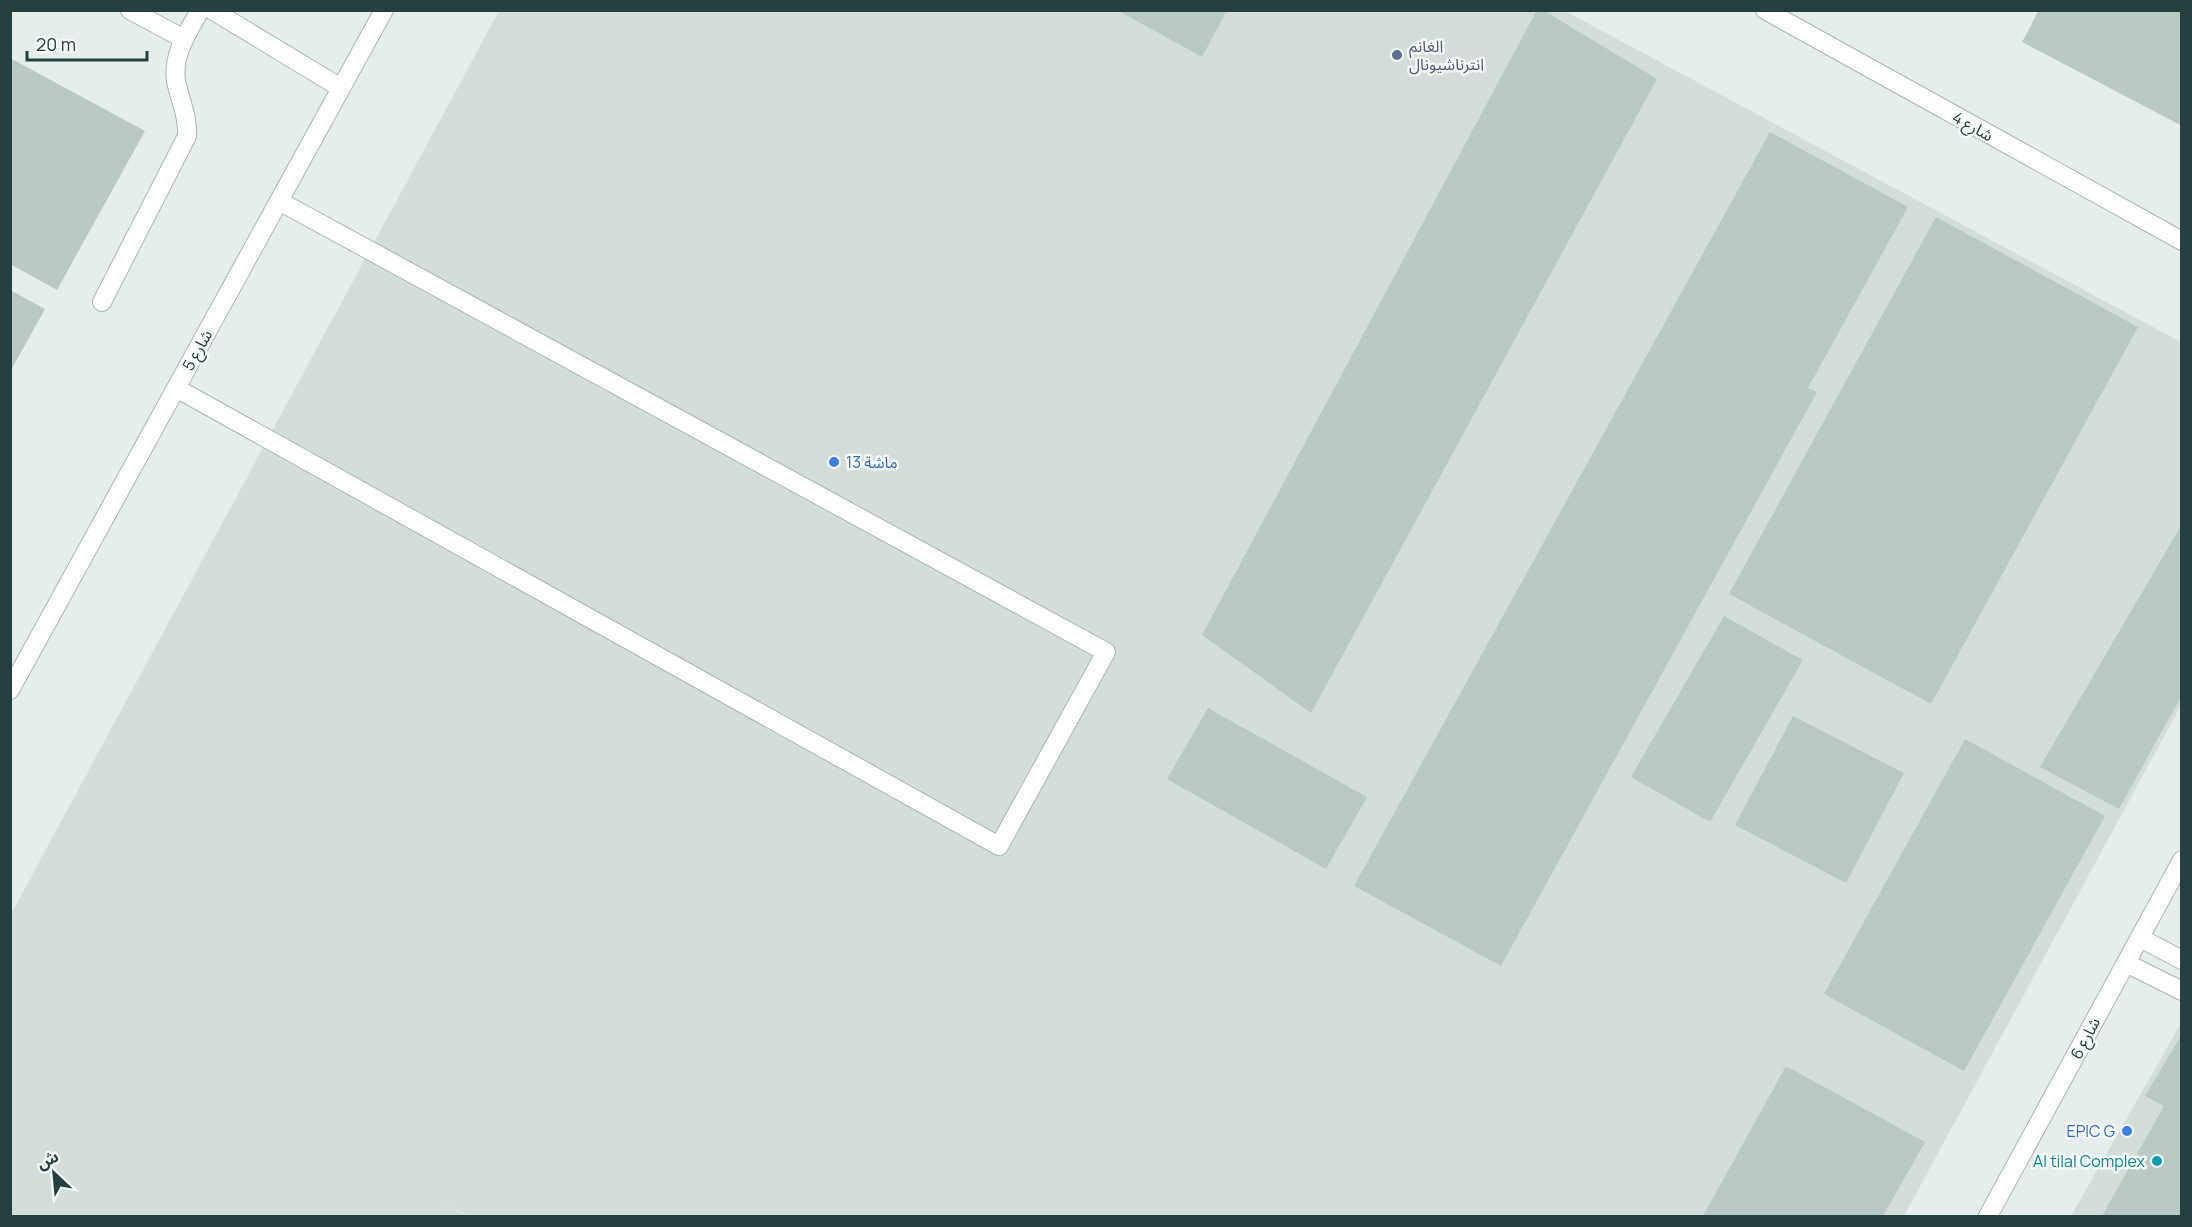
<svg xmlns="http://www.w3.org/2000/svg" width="2192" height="1227" viewBox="0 0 2192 1227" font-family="Manrope,'Noto Sans Arabic',sans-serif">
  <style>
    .built { fill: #d3dedb }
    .building { fill: #bac9c6 }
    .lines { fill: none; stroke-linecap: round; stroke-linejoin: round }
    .minor-casing { stroke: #a7b6b5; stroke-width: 20 }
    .minor { stroke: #fff; stroke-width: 18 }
    .service-dot { fill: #5c6f8a; stroke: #f6faf9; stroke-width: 2 }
    .shop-dot { fill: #3f7fe0; stroke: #f6faf9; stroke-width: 2 }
    .culture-dot { fill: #0f9aa8; stroke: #f6faf9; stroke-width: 2 }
    .labels { text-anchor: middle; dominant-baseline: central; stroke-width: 5; stroke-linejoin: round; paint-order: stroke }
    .service-label { font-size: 16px; fill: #4e5e75; stroke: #f6faf9; text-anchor: start }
    .street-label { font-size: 16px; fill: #23403f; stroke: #f6faf9 }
    .shop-label { font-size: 16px; fill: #366cbe; stroke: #f6faf9; text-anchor: start }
    .culture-label { font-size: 16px; fill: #0d838f; stroke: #f6faf9; text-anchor: end }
  </style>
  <rect width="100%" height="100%" fill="#e5eeec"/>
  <path class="built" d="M499 11H1565L2181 342V705L1904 1216H469L440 1201 467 1216H11V914Z
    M2181 1023V1216H2071Z"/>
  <path class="building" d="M1117 10H1227L1202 57Z
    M1537 10H1543L1657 79 1311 713 1202 635Z
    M2039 10H2182V126L2022 42Z
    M10 58 145 131 57 290 10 264Z
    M1770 132 1908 207 1808 388 1817 392 1501 966 1354 886Z
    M1936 217 2138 327 1931 704 1729 594Z
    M10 290 45 309 10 372Z
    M2182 524V695L2119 809 2040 767Z
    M1724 616 1803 660 1710 822 1631 777Z
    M1208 708 1367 797 1326 869 1167 779Z
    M1793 716 1904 773 1846 883 1735 825Z
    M1965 739 2105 816 1964 1071 1824 994Z
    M2182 1034V1216H2102L2164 1106 2145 1096Z
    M1786 1066 1925 1142 1883 1216H1703Z"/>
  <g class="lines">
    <g class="minor-casing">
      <path id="minor" d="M130 10 184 39
        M212 10 341 88
        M1765 10 2182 241
        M102 302 187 136C188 115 180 101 176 81 172 55 188 32 200 10
        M176 388 999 846 1106 652 279 201
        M10 690 384 10
        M2140 938 2182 960
        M2126 963 2182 991
        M1988 1216 2182 860"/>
    </g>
    <use href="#minor" class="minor"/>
  </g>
  <circle class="service-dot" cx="1397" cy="55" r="6"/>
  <g class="shop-dot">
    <circle cx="834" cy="462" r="6"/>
    <circle cx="2127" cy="1131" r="6"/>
  </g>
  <circle class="culture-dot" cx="2157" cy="1161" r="6"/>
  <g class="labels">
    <g class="service-label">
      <text x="1409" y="46">الغانم<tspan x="1409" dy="18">انترناشيونال</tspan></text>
    </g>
    <g class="street-label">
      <text transform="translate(1973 126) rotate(29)">شارع 4</text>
      <text transform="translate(197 350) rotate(-61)">شارع 5</text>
      <text transform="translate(2085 1038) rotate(-62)">شارع 6</text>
    </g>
    <g class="shop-label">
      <text x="846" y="462">ماشة 13</text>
      <text x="2115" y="1131" text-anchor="end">EPIC G</text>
    </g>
    <g class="culture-label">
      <text x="2145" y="1161">Al tilal Complex</text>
    </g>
  </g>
  <rect width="2192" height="1227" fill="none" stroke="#23403f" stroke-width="24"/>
  <g transform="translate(54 1173) rotate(334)" stroke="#f6faf9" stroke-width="4.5" paint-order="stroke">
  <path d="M0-4.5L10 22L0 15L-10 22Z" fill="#23403f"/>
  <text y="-9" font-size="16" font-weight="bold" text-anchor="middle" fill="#23403f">ش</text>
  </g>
  <path d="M27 51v9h120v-9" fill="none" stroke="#23403f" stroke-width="3"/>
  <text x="36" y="51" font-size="18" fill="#23403f" stroke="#f6faf9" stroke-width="4.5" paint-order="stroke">20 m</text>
</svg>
